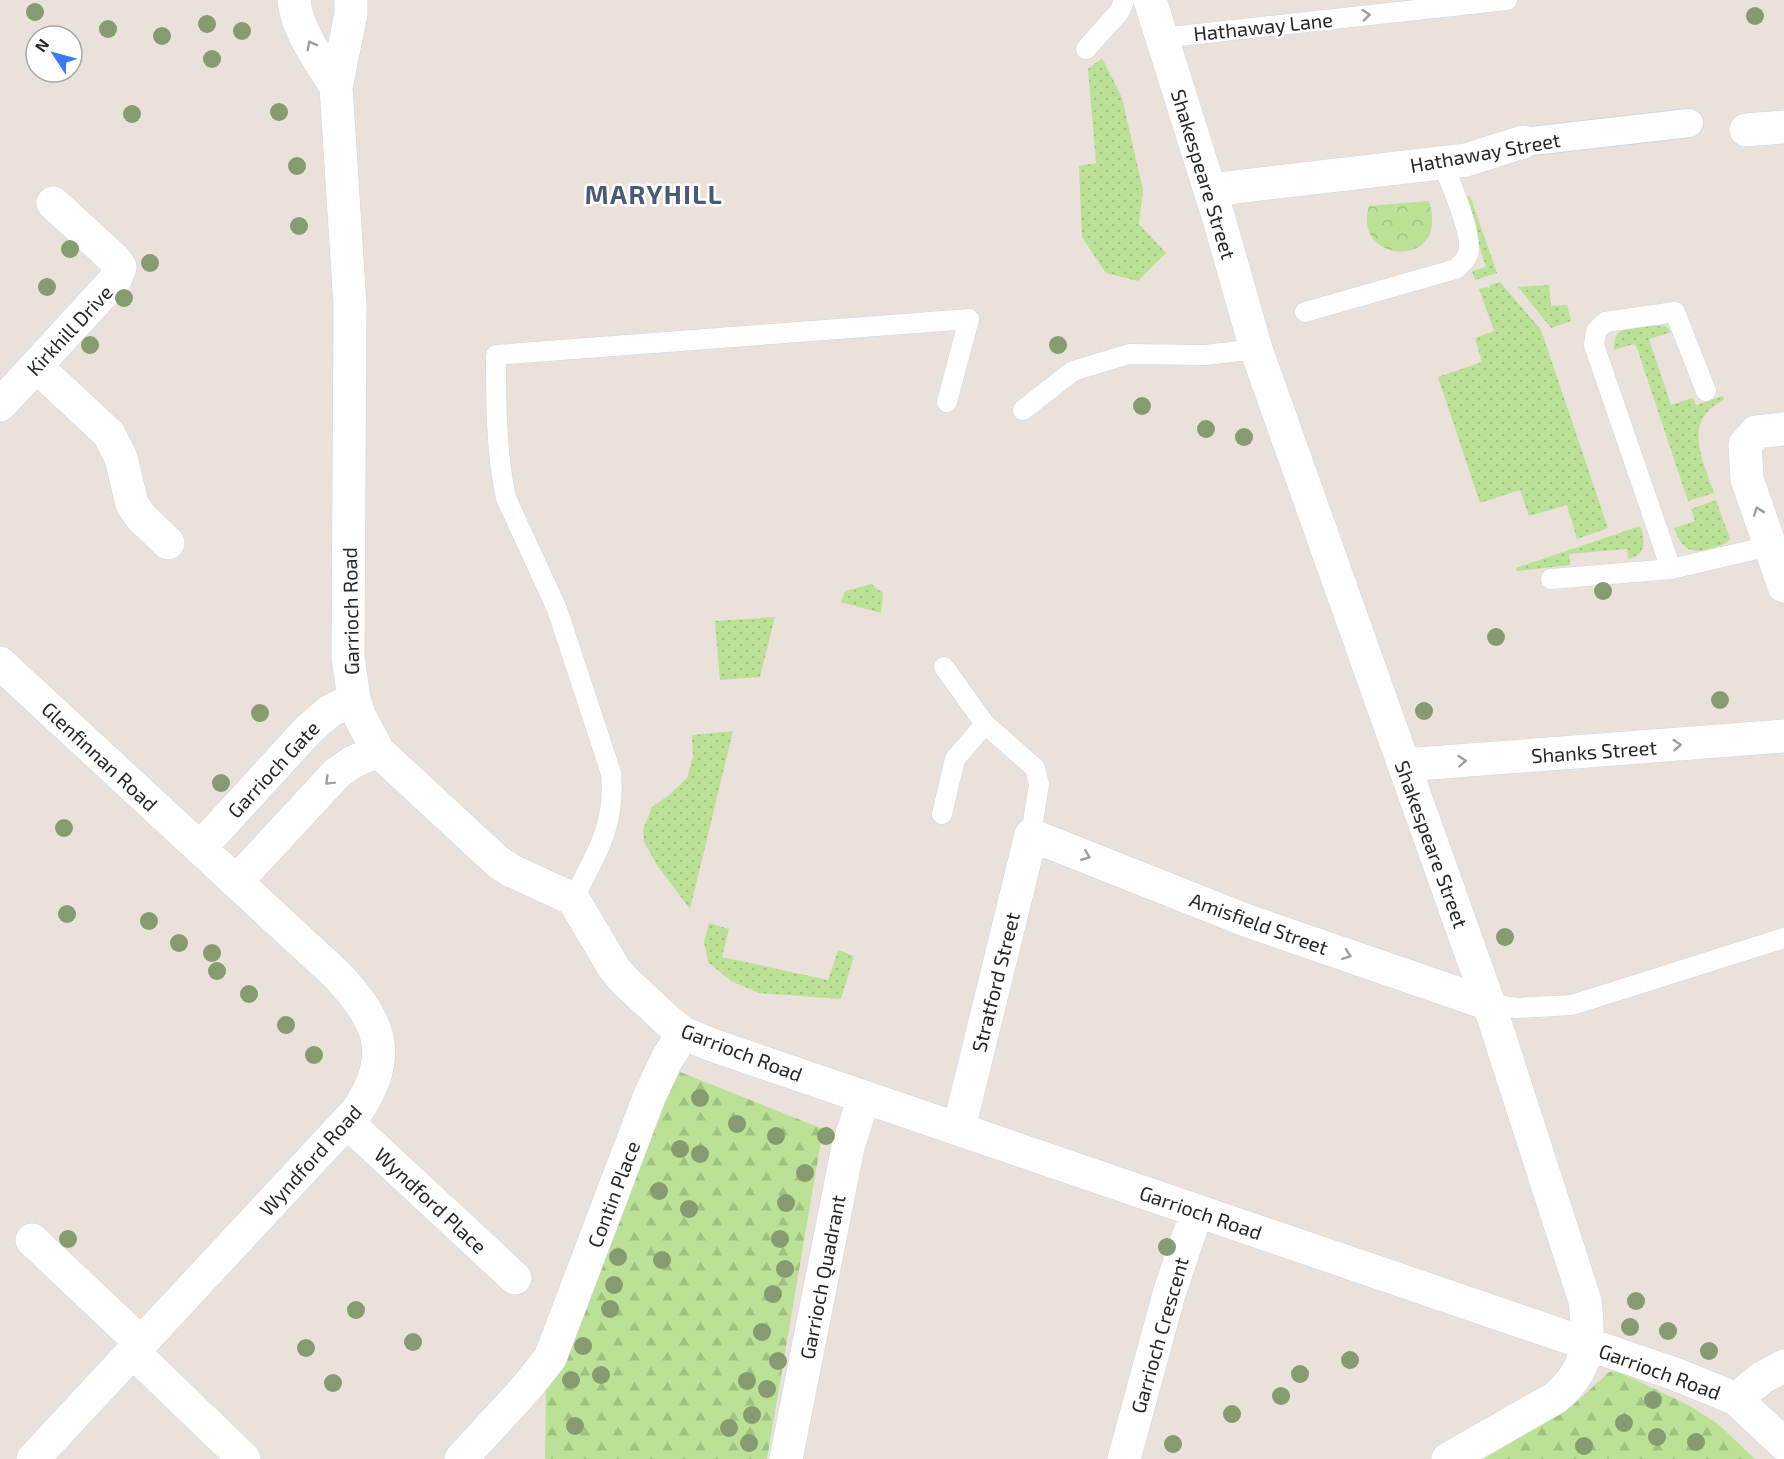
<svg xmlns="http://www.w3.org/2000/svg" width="1784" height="1459" viewBox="0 0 1784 1459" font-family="'Exo 2',sans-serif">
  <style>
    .grass { fill: url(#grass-dots) }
    .forest { fill: url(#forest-firs) }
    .park { fill: url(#park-crowns) }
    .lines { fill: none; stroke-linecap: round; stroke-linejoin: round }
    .service-casing { stroke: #cfd5e1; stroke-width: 21 }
    .pedestrian-casing { stroke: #cfd5e1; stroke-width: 30 }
    .minor-casing { stroke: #cfd5e1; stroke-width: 34 }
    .service { stroke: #fff; stroke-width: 20 }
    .pedestrian { stroke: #fff; stroke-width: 28 }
    .minor { stroke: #fff; stroke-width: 33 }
    .tree { fill: #869c70 }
    .oneway { stroke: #9e9e9e }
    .labels { text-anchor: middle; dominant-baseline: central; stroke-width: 5; stroke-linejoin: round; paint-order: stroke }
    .street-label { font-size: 20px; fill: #282828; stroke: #fff }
    .district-label { font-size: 26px; font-weight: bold; letter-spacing: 1.5px; fill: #4a5978; stroke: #fff }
  </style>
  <defs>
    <pattern id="grass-dots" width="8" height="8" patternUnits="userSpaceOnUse" patternTransform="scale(1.5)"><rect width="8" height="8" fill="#bbe196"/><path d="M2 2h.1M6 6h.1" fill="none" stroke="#a1c181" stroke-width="1.8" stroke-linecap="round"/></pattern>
    <pattern id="forest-firs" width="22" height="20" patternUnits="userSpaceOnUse" patternTransform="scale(1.5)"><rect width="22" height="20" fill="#bbe196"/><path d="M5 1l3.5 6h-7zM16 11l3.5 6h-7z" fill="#a1c181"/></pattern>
    <pattern id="park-crowns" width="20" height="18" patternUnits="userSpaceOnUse" patternTransform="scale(1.5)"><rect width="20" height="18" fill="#bbe196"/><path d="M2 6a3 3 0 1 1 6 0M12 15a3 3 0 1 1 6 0" fill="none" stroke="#a1c181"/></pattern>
  </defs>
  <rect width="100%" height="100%" fill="#eae1da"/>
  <path class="grass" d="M1102 58 1122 98 1143 190 1139 224 1166 253 1138 281 1106 273 1082 237 1079 166 1096 163 1088 69Z
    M1470 196 1497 273 1475 280 1472 271 1486 267 1464 197Z
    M1500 282 1541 330 1608 528 1577 539 1567 505 1529 516 1520 490 1480 503 1438 377 1482 362 1475 338 1494 331 1479 289 1487 287 1489 289 1490 285Z
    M1549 285 1551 306 1567 305 1571 321 1551 328 1518 287Z
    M1666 326 1671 332 1649 339 1671 405 1693 398 1696 405 1723 396 1724 400C1681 420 1703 460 1714 493L1688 501 1637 348 1634 344 1614 350C1614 344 1614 336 1620 332 1628 327 1657 325 1666 326Z
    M1716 500 1730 539C1725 545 1719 546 1712 548 1690 555 1682 549 1674 528L1695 521 1691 509Z
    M1640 526C1646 540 1646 556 1628 559L1627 549 1569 554 1570 565 1517 571 1516 568Z
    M871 584 883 593 881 613 841 602 845 591Z
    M775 617 760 677 720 680 715 621Z
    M733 731 690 909 657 865 644 842 643 830 652 807 668 796 687 778 693 757 692 735Z
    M709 923 729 929 722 957 828 980 838 950 854 956 841 999 759 993 731 981 708 962 704 942Z"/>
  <path class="forest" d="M670 1068 823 1129 767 1459H545L546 1387Z
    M1617 1371 1690 1406 1718 1424 1755 1459H1484L1572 1406 1609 1372Z"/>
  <path class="park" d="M1429 201C1451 271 1351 264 1369 206Z"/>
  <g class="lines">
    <g class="service-casing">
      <path id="service" d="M1161 38 1507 0
        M1086 49 1120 11 1124 0
        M1305 312 1456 269C1460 265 1466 260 1468 254 1474 237 1450 181 1442 163
        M1023 410 1073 371 1129 354 1205 355 1256 349
        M1671 569 1594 345 1596 331 1605 322 1675 312 1706 391
        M1551 579 1671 569 1770 546
        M944 667 985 724 1035 768 1039 784 1031 835
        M942 814 955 759 985 724
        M573 899C596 854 616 826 611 773L557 609 506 498C496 452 496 402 496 355L969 319 947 402
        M1489 1004 1517 1008 1572 1005 1784 938"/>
    </g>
    <g class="pedestrian-casing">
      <path id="pedestrian" d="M1523 142 1689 123"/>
    </g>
    <g class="minor-casing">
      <path id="minor" d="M294 0C296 30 321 62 336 87
        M351 0V14L336 87 350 305 348 657 354 699 359 715 378 751 498 862 512 871 573 899 614 968 624 980 668 1021 683 1033 712 1045 1675 1374 1736 1399 1784 1444
        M1150 0 1219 219 1256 349 1489 1004 1585 1301C1590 1343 1589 1370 1555 1398L1448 1459
        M1746 130 1784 127
        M1210 190 1466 160 1523 142
        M36 366 109 434 121 458 132 504 141 517 168 543
        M0 405 115 280 120 267 115 260 53 203
        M1784 429 1756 432 1745 445 1747 479 1784 586
        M0 663 337 975C380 1021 395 1055 357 1111L33 1459
        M1404 765 1784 736
        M200 848 308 730 330 711 354 699
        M236 882 337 773 353 762 378 751
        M347 1122 515 1278
        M959 1128 1031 835 1248 921 1489 1004
        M32 1240 140 1342
        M132 1351 244 1459
        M1736 1399 1763 1377 1784 1366
        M461 1459 527 1387 550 1358 650 1095 667 1059 683 1033
        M786 1459 848 1147 864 1097
        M1124 1459 1169 1294 1197 1211"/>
    </g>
    <use href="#service" class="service"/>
    <use href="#pedestrian" class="pedestrian"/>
    <use href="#minor" class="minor"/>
  </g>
  <g class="tree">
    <circle cx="35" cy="12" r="9"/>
    <circle cx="1755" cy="16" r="9"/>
    <circle cx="207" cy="24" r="9"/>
    <circle cx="108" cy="29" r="9"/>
    <circle cx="242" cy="31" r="9"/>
    <circle cx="162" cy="36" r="9"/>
    <circle cx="212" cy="59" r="9"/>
    <circle cx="279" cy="112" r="9"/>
    <circle cx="132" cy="114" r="9"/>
    <circle cx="297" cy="166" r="9"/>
    <circle cx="299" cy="226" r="9"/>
    <circle cx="70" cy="249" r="9"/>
    <circle cx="150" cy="263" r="9"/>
    <circle cx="47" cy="287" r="9"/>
    <circle cx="124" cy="298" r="9"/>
    <circle cx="90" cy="345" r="9"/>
    <circle cx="1058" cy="345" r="9"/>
    <circle cx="1142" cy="406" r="9"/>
    <circle cx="1206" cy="429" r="9"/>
    <circle cx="1244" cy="437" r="9"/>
    <circle cx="1603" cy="591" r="9"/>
    <circle cx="1496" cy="637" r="9"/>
    <circle cx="1720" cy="700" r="9"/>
    <circle cx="1424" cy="711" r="9"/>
    <circle cx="260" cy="713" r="9"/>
    <circle cx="221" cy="783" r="9"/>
    <circle cx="64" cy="828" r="9"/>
    <circle cx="67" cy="914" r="9"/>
    <circle cx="149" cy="921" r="9"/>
    <circle cx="1505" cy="937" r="9"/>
    <circle cx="179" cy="943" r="9"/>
    <circle cx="212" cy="953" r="9"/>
    <circle cx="217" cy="971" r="9"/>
    <circle cx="249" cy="994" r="9"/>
    <circle cx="286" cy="1025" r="9"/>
    <circle cx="314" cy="1055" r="9"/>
    <circle cx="700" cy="1098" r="9"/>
    <circle cx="737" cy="1124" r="9"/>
    <circle cx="776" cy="1136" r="9"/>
    <circle cx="826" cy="1136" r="9"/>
    <circle cx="680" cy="1149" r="9"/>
    <circle cx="700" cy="1154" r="9"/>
    <circle cx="805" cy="1173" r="9"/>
    <circle cx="659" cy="1191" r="9"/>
    <circle cx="786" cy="1203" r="9"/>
    <circle cx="689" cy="1209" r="9"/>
    <circle cx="68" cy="1239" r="9"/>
    <circle cx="780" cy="1239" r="9"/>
    <circle cx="1167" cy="1247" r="9"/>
    <circle cx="618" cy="1257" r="9"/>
    <circle cx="662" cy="1260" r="9"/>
    <circle cx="785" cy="1269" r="9"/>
    <circle cx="614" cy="1285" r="9"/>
    <circle cx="773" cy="1294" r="9"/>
    <circle cx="1636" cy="1301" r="9"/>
    <circle cx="610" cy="1309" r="9"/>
    <circle cx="356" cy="1310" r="9"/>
    <circle cx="1630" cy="1327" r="9"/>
    <circle cx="1668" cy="1331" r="9"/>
    <circle cx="762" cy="1332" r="9"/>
    <circle cx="413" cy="1342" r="9"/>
    <circle cx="583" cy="1346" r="9"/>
    <circle cx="306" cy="1348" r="9"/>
    <circle cx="1709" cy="1351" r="9"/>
    <circle cx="1350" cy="1360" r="9"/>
    <circle cx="778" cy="1361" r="9"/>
    <circle cx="1300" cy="1374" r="9"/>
    <circle cx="601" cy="1375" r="9"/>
    <circle cx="571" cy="1380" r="9"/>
    <circle cx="747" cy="1381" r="9"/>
    <circle cx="333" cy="1383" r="9"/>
    <circle cx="767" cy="1389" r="9"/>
    <circle cx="1281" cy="1396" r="9"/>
    <circle cx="1653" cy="1400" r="9"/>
    <circle cx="1232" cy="1414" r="9"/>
    <circle cx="752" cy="1415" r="9"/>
    <circle cx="1624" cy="1423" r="9"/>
    <circle cx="575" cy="1426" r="9"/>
    <circle cx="729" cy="1428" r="9"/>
    <circle cx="1657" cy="1437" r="9"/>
    <circle cx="1696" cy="1442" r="9"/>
    <circle cx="749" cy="1443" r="9"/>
    <circle cx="1173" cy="1444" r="9"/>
    <circle cx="1584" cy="1446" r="9"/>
  </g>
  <defs><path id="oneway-chevron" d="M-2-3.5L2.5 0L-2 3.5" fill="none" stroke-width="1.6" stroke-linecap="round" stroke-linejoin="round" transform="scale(1.5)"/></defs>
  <g class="oneway">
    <use href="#oneway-chevron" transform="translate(1366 15) rotate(-6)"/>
    <use href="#oneway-chevron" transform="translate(311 45) rotate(-118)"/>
    <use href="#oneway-chevron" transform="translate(1758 511) rotate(-109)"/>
    <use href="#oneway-chevron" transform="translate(1677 745) rotate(-4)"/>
    <use href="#oneway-chevron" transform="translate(1462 761) rotate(-4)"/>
    <use href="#oneway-chevron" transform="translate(329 781) rotate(135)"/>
    <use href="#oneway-chevron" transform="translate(1086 856) rotate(22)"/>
    <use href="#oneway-chevron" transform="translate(1347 955) rotate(19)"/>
  </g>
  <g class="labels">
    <g class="street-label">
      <text transform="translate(1263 26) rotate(-6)">Hathaway Lane</text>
      <text transform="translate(1485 152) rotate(-10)">Hathaway Street</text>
      <text transform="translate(1204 174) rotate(73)">Shakespeare Street</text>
      <text transform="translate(69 330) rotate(-47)">Kirkhill Drive</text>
      <text transform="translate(350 611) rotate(-91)">Garrioch Road</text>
      <text transform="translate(1594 751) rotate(-4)">Shanks Street</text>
      <text transform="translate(100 756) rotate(43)">Glenfinnan Road</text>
      <text transform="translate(273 769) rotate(-47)">Garrioch Gate</text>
      <text transform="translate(1432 844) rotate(70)">Shakespeare Street</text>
      <text transform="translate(1259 923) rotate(20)">Amisfield Street</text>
      <text transform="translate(995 982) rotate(-76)">Stratford Street</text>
      <text transform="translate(742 1052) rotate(21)">Garrioch Road</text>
      <text transform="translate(310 1160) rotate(-48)">Wyndford Road</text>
      <text transform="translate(613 1194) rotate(-69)">Contin Place</text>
      <text transform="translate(431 1200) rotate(43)">Wyndford Place</text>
      <text transform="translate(1201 1212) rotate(19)">Garrioch Road</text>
      <text transform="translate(822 1277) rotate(-79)">Garrioch Quadrant</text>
      <text transform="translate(1159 1335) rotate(-74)">Garrioch Crescent</text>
      <text transform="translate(1660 1371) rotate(20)">Garrioch Road</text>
    </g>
    <g class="district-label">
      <text x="654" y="193">MARYHILL</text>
    </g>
  </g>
  <g transform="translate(54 54) rotate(306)"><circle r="28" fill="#ffffff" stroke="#a9a9a9" stroke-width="1.5"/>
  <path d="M0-4.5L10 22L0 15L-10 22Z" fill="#3b79f7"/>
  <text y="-9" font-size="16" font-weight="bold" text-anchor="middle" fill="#282828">N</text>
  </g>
</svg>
